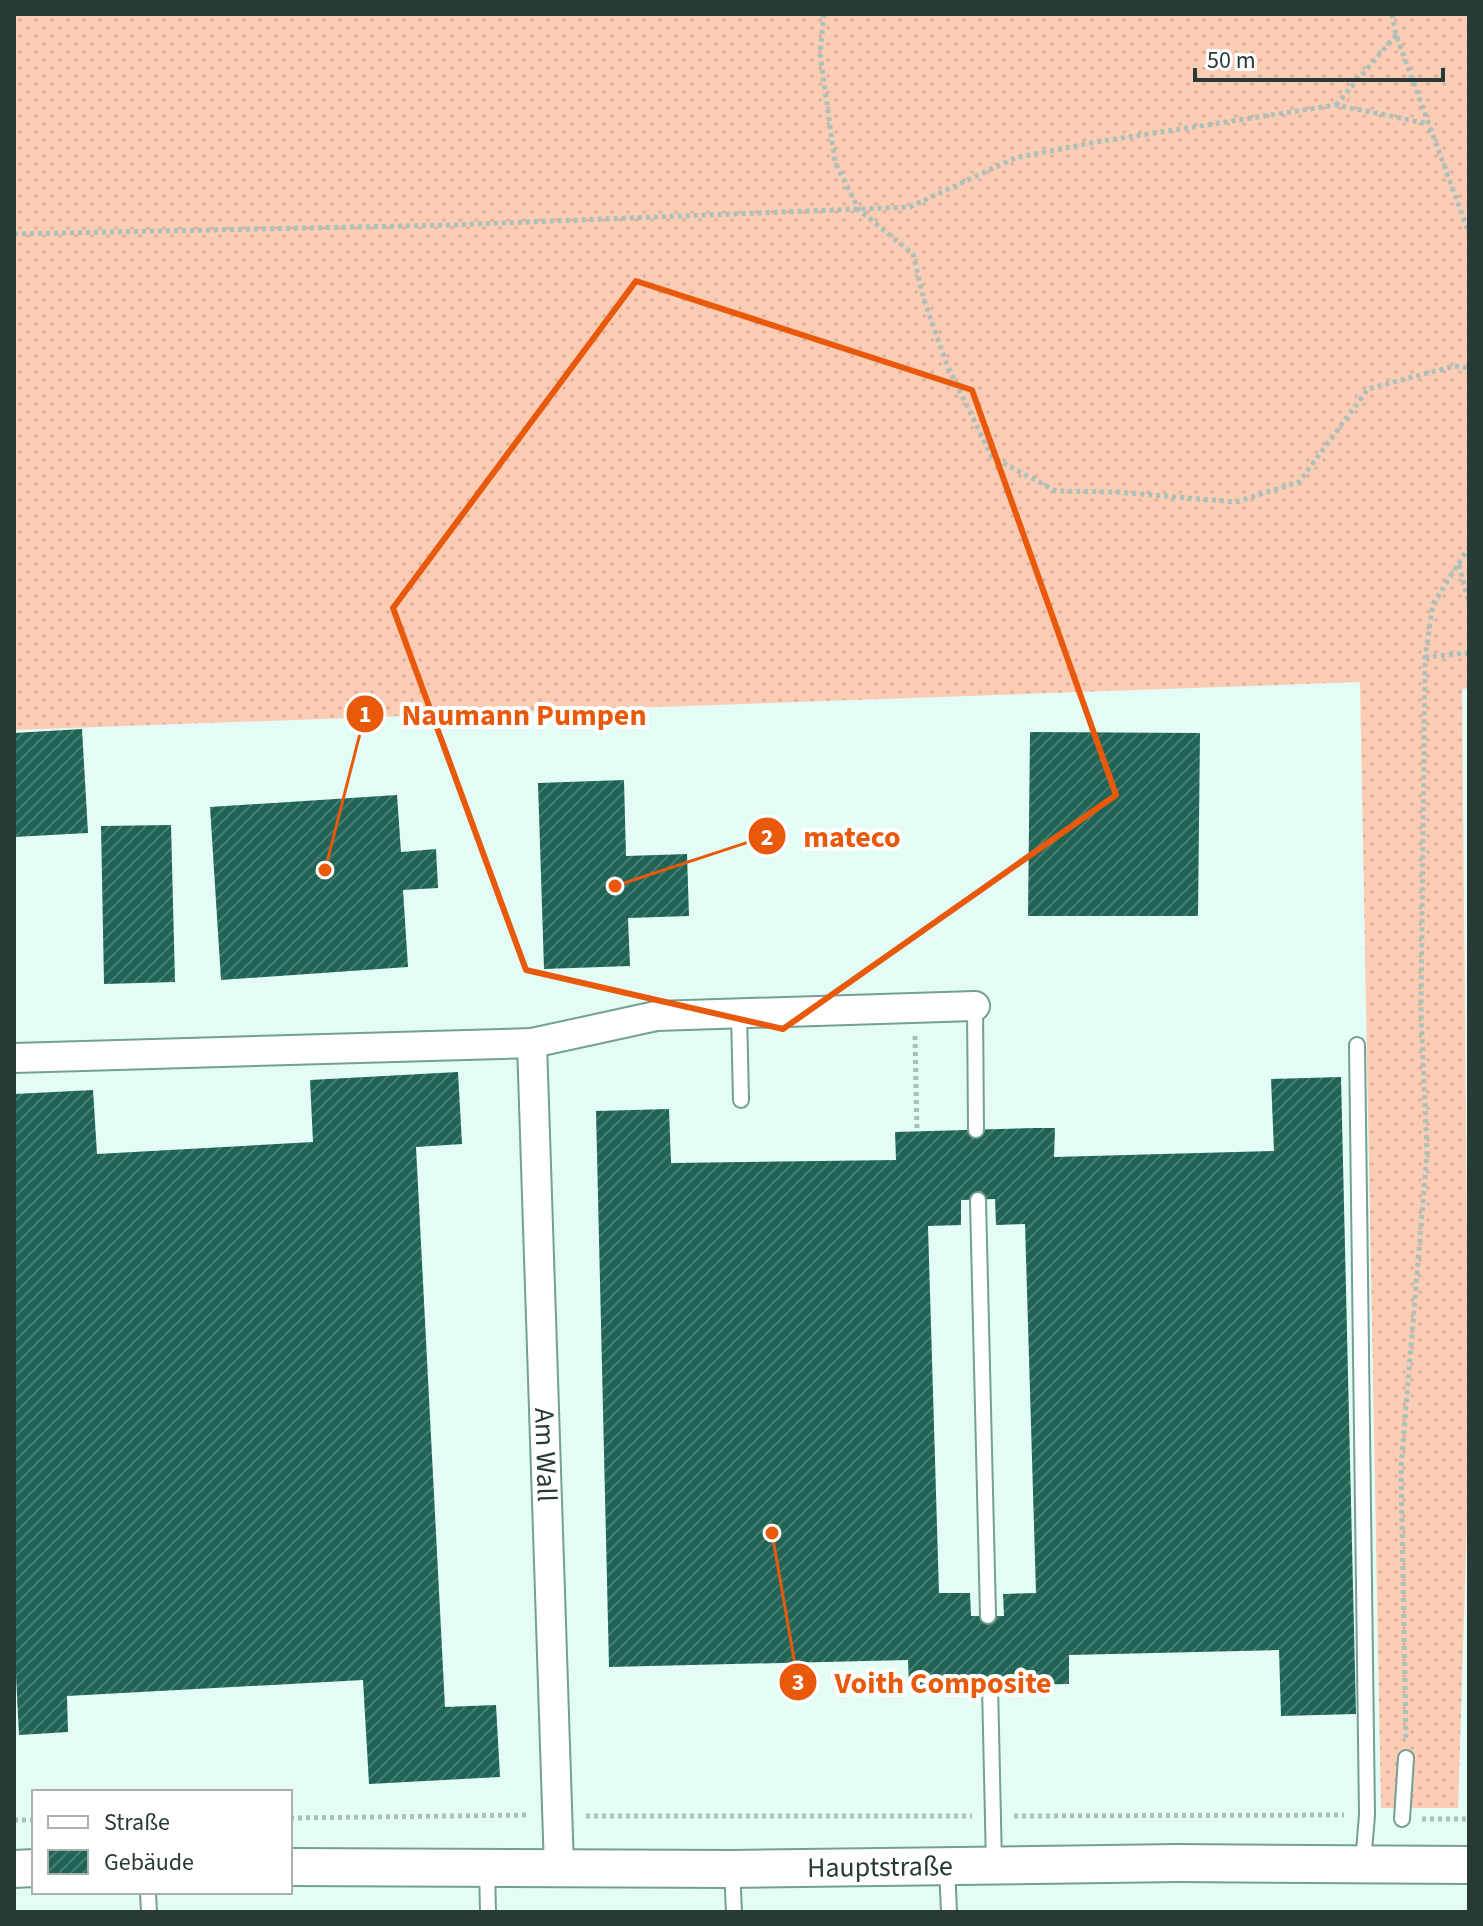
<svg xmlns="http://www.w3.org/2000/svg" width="1483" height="1926" viewBox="0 0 1483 1926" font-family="'Source Sans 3',sans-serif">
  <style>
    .grass { fill: url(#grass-dots) }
    .building { fill: url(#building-hatch); fill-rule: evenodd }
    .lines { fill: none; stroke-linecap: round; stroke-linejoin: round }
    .service-casing { stroke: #749f93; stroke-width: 18 }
    .minor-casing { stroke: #749f93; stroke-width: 32 }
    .tertiary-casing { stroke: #749f93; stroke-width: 40 }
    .path { stroke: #aac1bb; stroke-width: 5; stroke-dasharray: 4 4; stroke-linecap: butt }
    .service { stroke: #fff; stroke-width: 14 }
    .minor { stroke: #fff; stroke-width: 28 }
    .tertiary { stroke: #fff; stroke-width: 36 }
    .marked { fill: none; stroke: #e8590c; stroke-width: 6; stroke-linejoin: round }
    .labels { text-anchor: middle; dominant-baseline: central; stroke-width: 8; stroke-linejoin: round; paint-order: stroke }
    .street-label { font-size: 28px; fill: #283a35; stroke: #fff }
    .leader { fill: none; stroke: #e8590c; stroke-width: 3 }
    .callout-dot { fill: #e8590c; stroke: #fff; stroke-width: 3 }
    .mark-label { font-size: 24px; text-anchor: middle; font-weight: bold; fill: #fff }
    .callout-label { font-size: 30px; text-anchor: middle; font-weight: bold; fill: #e8590c; stroke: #fff; stroke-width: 8; stroke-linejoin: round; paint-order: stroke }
  </style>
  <defs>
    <pattern id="grass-dots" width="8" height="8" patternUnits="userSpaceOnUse" patternTransform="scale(2)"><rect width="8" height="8" fill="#fcccb5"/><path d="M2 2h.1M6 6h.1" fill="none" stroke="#d8b09c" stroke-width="1.8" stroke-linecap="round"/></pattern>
    <pattern id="building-hatch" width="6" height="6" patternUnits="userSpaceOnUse" patternTransform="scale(2)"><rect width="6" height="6" fill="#206456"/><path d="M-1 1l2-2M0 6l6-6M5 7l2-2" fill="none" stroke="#487c71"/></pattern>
  </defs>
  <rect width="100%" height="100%" fill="#e3fdf6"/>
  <path class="grass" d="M14 14H1469V688L1462 689 1469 1458 1458 1808H1381L1360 682 14 730Z"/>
  <path class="building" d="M82 729 88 833 14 837V733Z
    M1030 732 1200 733 1198 916H1028Z
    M624 780 626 856 687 854 689 916 628 918 630 966 544 969 538 783Z
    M397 795 401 852 436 849 438 888 403 890 408 967 221 980 210 807Z
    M171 825 175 982 104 984 101 826Z
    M458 1072 462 1144 416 1147 445 1707 496 1705 500 1777 369 1784 363 1680 67 1696 68 1732 19 1735 14 1636V1094L93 1090 97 1154 313 1142 310 1080Z
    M1341 1077 1356 1714 1281 1716 1279 1650 1069 1655V1684L909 1686 908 1660 609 1667 596 1111 669 1109 671 1163 896 1160 895 1132 1034 1128H1055L1054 1157 1274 1151 1271 1079ZM995 1199 996 1225 1025 1224 1036 1593 1003 1594 1004 1616H971L970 1593H939L928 1226 961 1225V1200Z"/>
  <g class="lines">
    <g class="service-casing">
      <path id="service" d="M975 1006 976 1130
        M739 1013 741 1100
        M1357 1045 1367 1815 1363 1863
        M978 1200 988 1616
        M990 1685 994 1865
        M1402 1819 1406 1758
        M947 1866 949 1912
        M487 1868 488 1912
        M732 1869 734 1912
        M148 1892 149 1912"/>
    </g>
    <g class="minor-casing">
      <g id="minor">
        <path id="s1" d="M532 1043 559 1868"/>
        <path d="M14 1058 532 1043 656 1016 975 1006"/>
      </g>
    </g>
    <g class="tertiary-casing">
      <g id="tertiary">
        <path id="s2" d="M290 1867 732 1869 1178 1863 1469 1865"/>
        <path d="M14 1869 34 1868"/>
      </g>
    </g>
    <path class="path" d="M824 14 820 54 835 162 859 210 913 254 924 300 947 365 992 457 1056 491 1116 492 1236 502 1299 482 1368 389 1454 366 1469 368
      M1392 14 1396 35 1469 233
      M1336 105 1396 35
      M14 234 451 225 910 207 1015 158 1096 142 1336 105 1429 124
      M1459 565 1469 603
      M1425 657 1469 653
      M915 1036 917 1132
      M1406 1738 1401 1467 1427 1154 1421 1011 1425 657 1433 604 1469 547
      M586 1816H972
      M1014 1816 1344 1815
      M290 1818 528 1815
      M1422 1819H1469
      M14 1820H34"/>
    <use href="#service" class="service"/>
    <use href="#minor" class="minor"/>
    <use href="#tertiary" class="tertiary"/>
  </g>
  <path class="marked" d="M636 281 972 390 1116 795 783 1029 526 970 393 608Z"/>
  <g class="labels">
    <g class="street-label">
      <text stroke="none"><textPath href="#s1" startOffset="412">Am Wall</textPath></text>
      <text stroke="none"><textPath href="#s2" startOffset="590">Hauptstraße</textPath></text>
    </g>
  </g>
  <path class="leader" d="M325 870L365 714M615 886L767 836M772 1533L798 1682"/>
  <g class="callout-dot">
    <circle cx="325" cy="870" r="8"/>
    <circle cx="615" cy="886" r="8"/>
    <circle cx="772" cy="1533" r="8"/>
    <circle cx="365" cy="714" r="20"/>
    <circle cx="767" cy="836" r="20"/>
    <circle cx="798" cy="1682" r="20"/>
  </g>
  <g class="mark-label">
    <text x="365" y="722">1</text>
    <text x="767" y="845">2</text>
    <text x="798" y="1690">3</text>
  </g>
  <g class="callout-label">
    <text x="524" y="725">Naumann Pumpen</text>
    <text x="852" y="847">mateco</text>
    <text x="943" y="1693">Voith Composite</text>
  </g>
  <rect width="1483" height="1926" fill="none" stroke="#283a35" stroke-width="32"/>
  <rect x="32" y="1790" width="260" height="104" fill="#ffffff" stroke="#a9b0ae" stroke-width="2"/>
  <rect x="48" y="1816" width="40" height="12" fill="#ffffff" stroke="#a9b0ae" stroke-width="2"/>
  <text x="104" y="1830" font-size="24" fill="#283a35">Straße</text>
  <rect x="48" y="1850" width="40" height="24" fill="url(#building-hatch)" stroke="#a9b0ae" stroke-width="2"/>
  <text x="104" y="1870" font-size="24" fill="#283a35">Gebäude</text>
  <path d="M1195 68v12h248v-12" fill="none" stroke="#283a35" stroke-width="4"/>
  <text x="1207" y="68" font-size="24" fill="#283a35" stroke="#ffffff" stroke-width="6" paint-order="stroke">50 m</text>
</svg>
